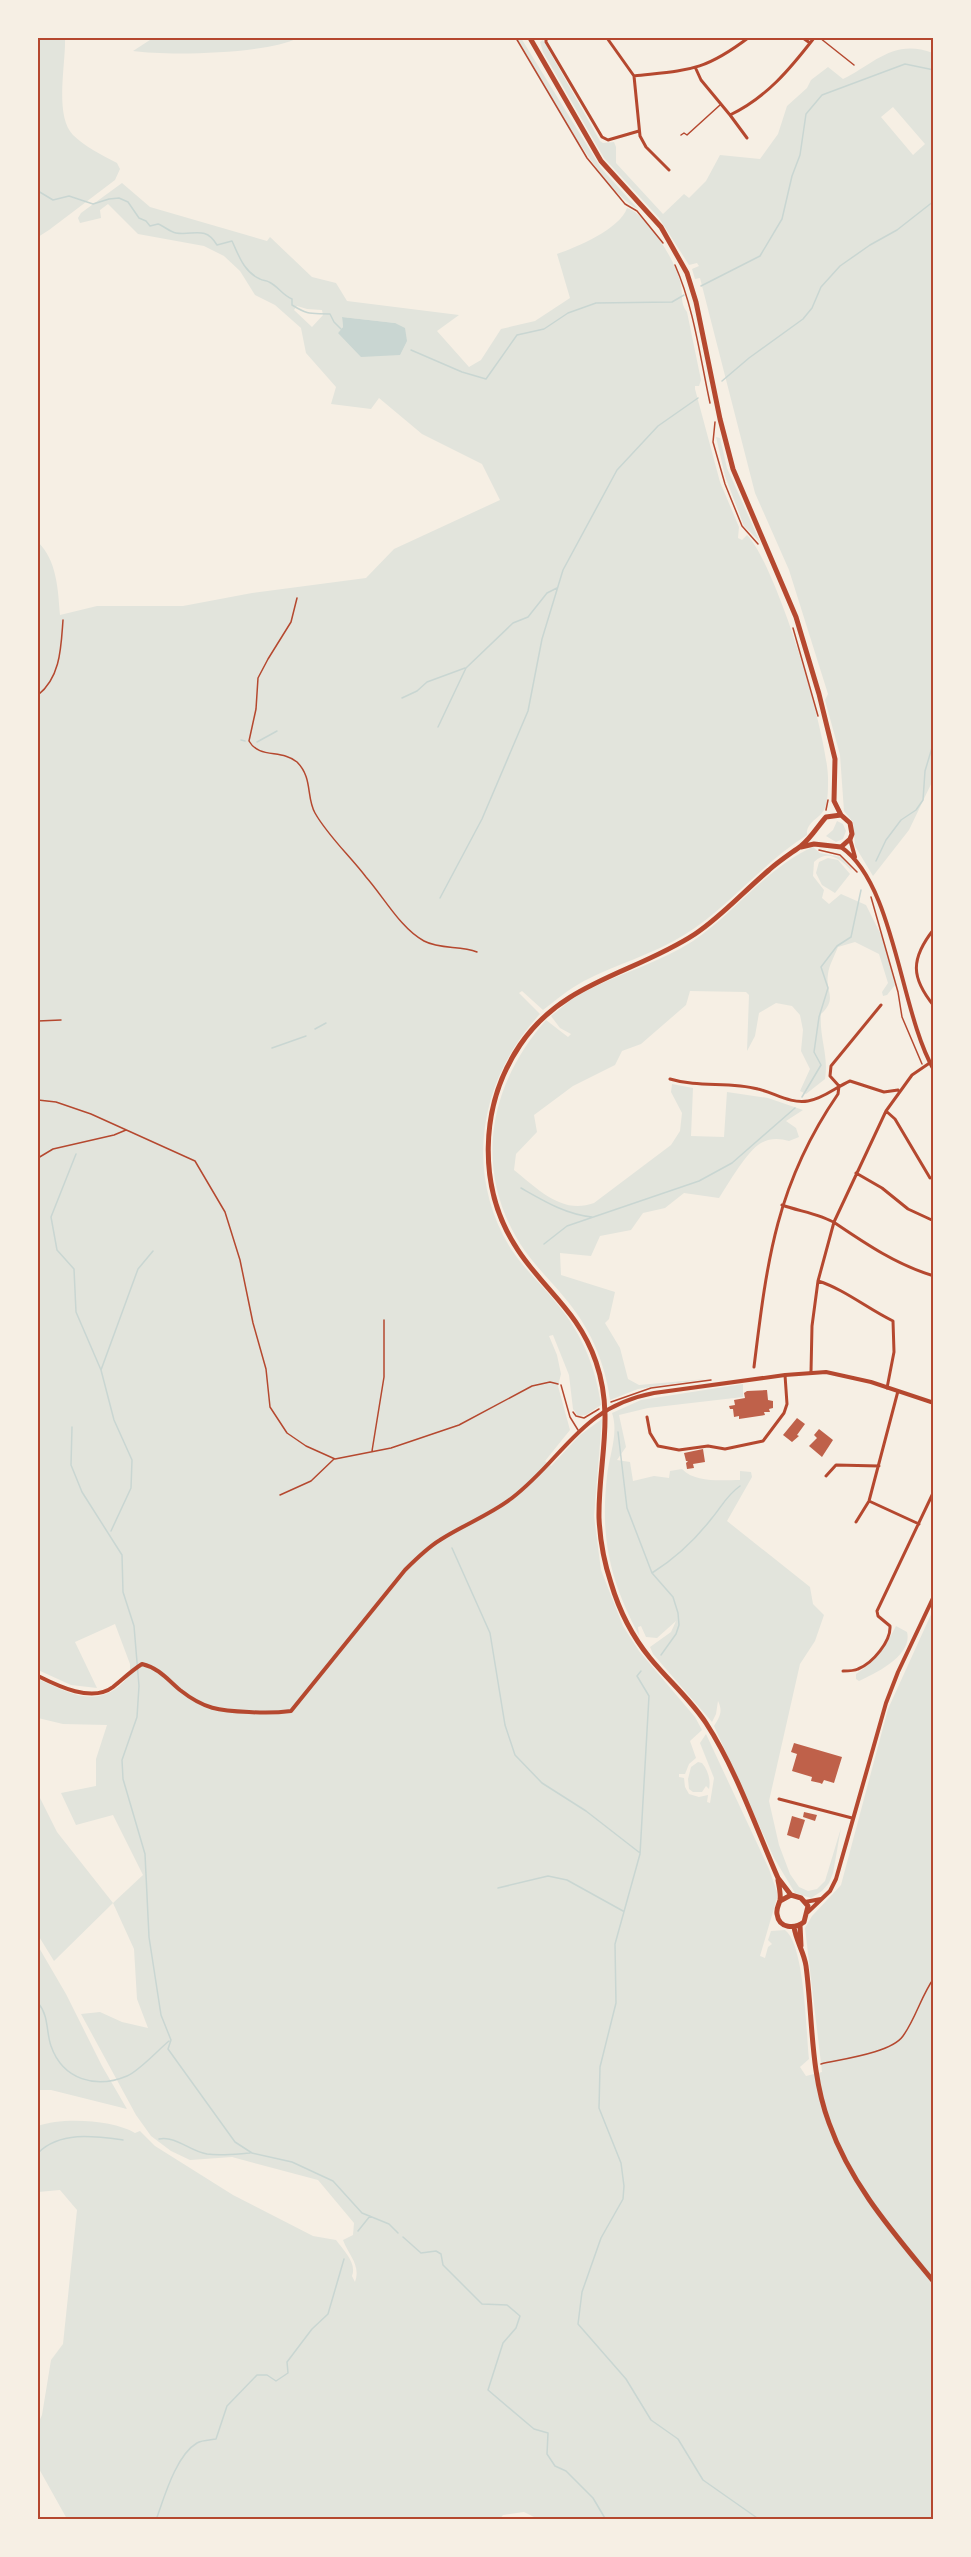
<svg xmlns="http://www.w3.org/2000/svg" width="971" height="2557" viewBox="0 0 971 2557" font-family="'Varela Round',sans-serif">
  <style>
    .green { fill: #e2e4dc; fill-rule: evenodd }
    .water { fill: #c9d6d2 }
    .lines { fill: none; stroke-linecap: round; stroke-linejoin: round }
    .stream { stroke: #c9d6d2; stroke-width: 1.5 }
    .building { fill: #bf614a }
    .path { stroke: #b5482f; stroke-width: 1.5 }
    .service { stroke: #b5482f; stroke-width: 1.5 }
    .minor { stroke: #b5482f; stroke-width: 3 }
    .tertiary { stroke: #b5482f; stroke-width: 4 }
    .primary { stroke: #b5482f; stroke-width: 5 }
    .neatline { fill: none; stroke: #b5482f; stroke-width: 2 }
  </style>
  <rect width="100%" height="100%" fill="#f6efe4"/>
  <path class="green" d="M38 38H65C66 64 54 115 73 135 85 147 102 155 117 163L120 169 115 180 49 230 38 237Z
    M153 38H298C266 54 169 56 133 51Z
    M517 38H521L601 168 638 209C599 190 541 78 517 38Z
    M543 40 600 141 603 143 614 142 616 147V163L663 214 684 194 689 198 706 181 720 155 760 159 778 134 787 106 807 88 811 80 828 67 843 79C875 63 894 38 933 53V780L909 830 873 876 855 846 853 822 844 811 840 755 825 700 828 694 789 570 755 493 700 278 695 279 692 269 699 266 697 263 689 265 659 218 604 158 543 52 540 42ZM893 107 925 144 913 155 881 117Z
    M122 183 150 207 267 241 270 237 312 277 336 283 347 301 459 315 437 331 469 367 481 360 501 329 535 321 570 298 557 254C577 247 620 229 627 208 648 215 677 263 681 285 683 296 680 303 687 312L701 380 699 386H695V389L720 482 739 527 738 538 742 540 747 535C776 564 830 740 828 782 828 790 828 803 824 810 819 819 806 822 807 835 762 863 729 907 684 935 652 955 616 964 584 981 569 989 556 1000 543 1010L522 991 519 993 540 1014C480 1078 463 1172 511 1249 525 1270 543 1286 558 1305 582 1334 596 1368 601 1405L586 1415 578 1416 573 1409 569 1375 553 1335 549 1336 557 1355 561 1374 558 1386 570 1430 545 1461 551 1466 580 1435 602 1419 594 1516 601 1570 623 1626 639 1651 695 1717 702 1730 690 1741 696 1758 689 1764 685 1774H679V1777L684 1778 685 1787 689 1794 699 1797 708 1795 707 1802 710 1803 714 1778 700 1743 706 1734 769 1869 777 1892V1898L760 1956 765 1958 768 1947 772 1944 768 1940 771 1931 785 1930C805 1945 806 2033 809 2059L800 2067 806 2076 822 2072 805 1928 812 1916 841 1885 888 1709 933 1610V2519L540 2520 524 2512 503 2515 499 2520 67 2519 38 2467V2424L42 2415 51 2360 63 2344 77 2210 60 2190 38 2192V2126C63 2117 113 2120 135 2133L140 2131 155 2146 233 2195 313 2236 336 2240C344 2251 357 2263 352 2276L355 2282C361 2265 349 2256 343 2240L353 2235 354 2223 318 2180 232 2157 190 2160 171 2151 151 2136 136 2115 81 2014 100 2012 122 2022 148 2028 137 1999 134 1949 113 1903 54 1961 38 1935V1794L57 1832 113 1903 143 1875 113 1815 76 1825 61 1793 96 1786V1759L107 1725 63 1724 38 1718V1679C74 1695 100 1711 130 1675V1664L115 1624 75 1642 97 1688 71 1685 38 1670V542C57 561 58 589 60 615L97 606H183L252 593 366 578 394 549 500 500 482 464 422 434 379 398 371 409 331 404 336 387 306 353 301 328 275 305 255 295 240 271 224 256 204 246 138 234 108 204 100 210 101 218 80 223 78 218 81 213ZM297 306 307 309 322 310 323 315 312 327 294 310ZM342 317 395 323 338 333 343 327Z
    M716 437 720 438 727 468 760 542 744 526 725 476Z
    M837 821 843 824 846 831 843 839 836 842 826 836 833 830Z
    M813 847 820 853 841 857 852 869 851 870C840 859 828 849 814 862L813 876 824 890 822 898 829 904 841 894 866 905 883 939 895 985 887 995 883 996 882 992 888 983 879 954 855 942 838 947C835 955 829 965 828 974 825 992 838 998 821 1014 819 1037 829 1056 825 1079L806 1094 800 1091 810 1069 801 1051 803 1030 800 1015 792 1006 776 1003 759 1013 755 1036 747 1051 749 995 746 992 690 991 686 1005 641 1044 622 1051 615 1065 573 1086 534 1115 537 1132 516 1154 514 1170C538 1189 562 1215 594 1203L671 1145 680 1131 682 1113 671 1092 672 1084 693 1088 691 1136 724 1137 727 1092 768 1098 803 1110 786 1121 796 1128 799 1137 789 1141C780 1138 769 1138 761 1143 747 1151 728 1184 719 1198L684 1193 665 1208 643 1213 631 1230 600 1236 591 1256 560 1253 561 1275 615 1292 609 1319 605 1323 620 1348 628 1379 639 1385 706 1379 638 1389 610 1400C605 1361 589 1326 564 1297 551 1281 537 1268 525 1251 472 1174 487 1087 546 1020L568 1037 571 1034 560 1028 551 1016C561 1008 572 998 584 992 620 973 659 963 693 941 735 913 766 868 813 847Z
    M828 858 838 860 850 874 835 893 822 885 816 873 819 862Z
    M743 1384V1397L648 1408 619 1415 626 1447 617 1460 630 1462 633 1481 654 1476 669 1478 670 1471 682 1469C695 1483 721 1480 740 1480V1471L751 1472 752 1477 727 1521 810 1587 813 1604 824 1615 815 1641 800 1664 769 1801 779 1845 790 1874 799 1887 808 1891 817 1889 825 1881 841 1828 833 1873 829 1883 822 1891 811 1898 795 1893 774 1858 714 1726C720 1717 723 1711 718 1701L716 1714 712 1722 653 1654 650 1647 671 1632 676 1621 657 1638 646 1637 641 1626 638 1627 639 1635C610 1581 600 1538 607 1476 609 1456 619 1433 612 1413L641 1400Z
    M896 1626 907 1632C913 1655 877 1673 859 1681L856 1679V1674C874 1663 887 1644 896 1626Z
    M698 1762 702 1763C708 1770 711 1780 709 1789L706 1786 702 1792H693L689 1789 688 1779 691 1767Z
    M38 1946 66 1994 102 2066 127 2109 51 2090H38Z"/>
  <path class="water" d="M342 317 395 323 405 328 407 341 400 355 361 357 338 333 343 327Z"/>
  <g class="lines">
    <path class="stream" d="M38 191 53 200 69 196 93 204 109 199 119 198 128 202 139 218 146 221 150 226 158 224C164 226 170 232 176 233 193 236 205 225 217 245L232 241C239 256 244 272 260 279 263 281 266 280 269 282 278 286 282 295 292 299V305C310 316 310 313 330 314L334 322 341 329
      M701 286 760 256 782 219 792 176 800 155 806 114 822 95 905 64 934 70
      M411 350 462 372 486 379 517 335 544 329 568 313 596 303 672 302 684 295
      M722 381 749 358 803 319 812 308 821 287 840 266 870 245 897 230 934 201
      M402 698 417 691 427 682 465 668
      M438 727 466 668 513 623 528 617 547 593 557 588
      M241 740 245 741
      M257 742 277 731
      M876 861 886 840 901 820 916 810 923 800 925 771 934 741
      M440 898 482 819 528 711 542 639 563 570 617 470 658 426 698 398
      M315 1029 326 1023
      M272 1048 306 1036
      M802 1097 821 1065 814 1052 819 1017 828 988 821 967 837 946 851 937 861 890
      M76 1154 51 1217 57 1250 74 1269 76 1312 101 1370
      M521 1188C544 1201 565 1214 592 1217
      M544 1244 567 1226 699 1181 732 1163 795 1108
      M72 1427 71 1465 82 1492 122 1555 123 1592 134 1626 139 1686 137 1717 122 1760 123 1779 145 1854 149 1937 161 2015 171 2040 168 2049 235 2142 252 2153 292 2162 333 2181 362 2213 389 2224 398 2233
      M618 1432 627 1508 652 1573 673 1597 678 1613 679 1625 676 1634 661 1655
      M111 1531 131 1488 132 1460 114 1420 101 1370 138 1269 153 1251
      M452 1548 490 1633 505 1725 515 1755 542 1783 586 1811 640 1853
      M652 1573C676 1558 695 1540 712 1518 722 1506 727 1495 740 1486
      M641 1671 637 1676 649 1696 640 1854 615 1944 616 2003 600 2067 599 2108 621 2163 624 2186 623 2199 601 2238 582 2292 578 2324 626 2379 651 2420 678 2439 703 2480 760 2520
      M498 1888 548 1876 567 1880 623 1911
      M38 2003C49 2015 46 2032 51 2046 63 2080 96 2089 127 2076 139 2071 158 2050 169 2041
      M159 2139C177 2136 189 2151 207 2154 221 2156 236 2154 250 2153
      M38 2153C60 2131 94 2136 123 2140
      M358 2231 370 2216
      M403 2237 421 2253 436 2251 441 2254 443 2265 482 2304 507 2305 520 2316 516 2328 503 2343 488 2390 534 2429 548 2433 547 2454 555 2466 566 2471 593 2498 606 2520
      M156 2520C164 2498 176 2455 197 2443 202 2440 211 2440 216 2439L227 2406 257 2375H267L276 2381 288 2373 287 2362 312 2329 328 2314 344 2259"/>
  </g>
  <path class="building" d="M767 1390 768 1400 773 1401V1408L769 1409 770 1412H764L765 1415 739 1419V1416L734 1417 733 1409H730L729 1406 735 1405 734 1400 745 1398 744 1393 747 1391Z
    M797 1418 805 1424 797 1435 799 1436 792 1442 783 1435Z
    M819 1429 833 1440 822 1457 809 1446 817 1438 814 1435Z
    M703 1449 705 1462 693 1464 694 1468 687 1469 686 1463 688 1461H686L684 1453Z
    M794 1743 842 1757 834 1783 824 1780 822 1784 820 1783 811 1781 812 1777 792 1771 797 1754 791 1752Z
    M804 1812 817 1815 815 1821 803 1817Z
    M792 1816 805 1820 799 1839 787 1835Z"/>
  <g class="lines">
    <path class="path" d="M516 38 587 158 625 204 637 211 663 243
      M675 265C694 308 700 357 710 403
      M715 422 713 442 725 484 742 526 758 544
      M297 598 291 622 268 659 258 678 256 709 249 741C259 759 282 749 297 762 313 778 306 797 315 813 328 836 350 856 366 877 383 896 401 929 424 941 441 950 460 945 477 952
      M793 628 818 716
      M38 695C61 677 61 646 63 620
      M826 810 828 800
      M819 850 840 855 857 872
      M871 897 898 992 902 1017 922 1064
      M38 1021 61 1020
      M38 1100 56 1102 91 1114 195 1161 225 1212 240 1260 253 1323 266 1369 270 1407 287 1433 306 1446 335 1459 391 1448 459 1425 532 1386 550 1382 558 1384
      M38 1158 53 1149 114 1135 126 1130
      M611 1402 651 1388 711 1380
      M573 1412 576 1416 584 1418 599 1409
      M372 1451 384 1377V1320
      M280 1495 311 1481 334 1459
      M821 2064C842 2059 891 2053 903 2036 916 2018 921 1996 934 1978"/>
    <path class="service" d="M820 38 854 65
      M681 135 684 133 687 135 720 105
      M561 1385 570 1417 578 1430"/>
    <path class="minor" d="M546 38V42L602 137 608 140 639 131
      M607 38 634 76C688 70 703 72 748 38
      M803 38 810 43
      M696 69 701 80 730 115
      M634 76 640 136 646 147 669 170
      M747 138 730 115C766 98 790 69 814 38
      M934 929C910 959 911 978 934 1006
      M670 1079C699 1088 729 1081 758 1089 775 1093 790 1104 808 1101 823 1099 836 1087 850 1081L884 1092 898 1090
      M886 1111 895 1119 930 1178
      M856 1173 882 1188 908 1209 934 1221
      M782 1205C798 1211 821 1214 835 1223 866 1244 897 1265 934 1276
      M818 1281C844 1289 868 1309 893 1321L894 1352 887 1388
      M754 1367C767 1261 776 1184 838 1094L839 1086 830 1076 831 1066 881 1005
      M811 1372 812 1326 818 1281 834 1222 886 1111 912 1075 934 1060
      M647 1417 650 1433 658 1446 679 1450 708 1446 725 1449 763 1441 784 1413 787 1404 785 1375
      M826 1476 836 1465 879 1466
      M869 1501 919 1524
      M856 1522 869 1501 898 1391
      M843 1671C848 1671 854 1671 858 1669 873 1663 891 1641 890 1626L878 1616 877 1611 934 1491
      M779 1799 852 1818"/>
    <path class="tertiary" d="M850 839 855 857
      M841 847C895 884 900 1012 934 1070
      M38 1676C58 1686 92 1703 113 1687 123 1679 131 1671 142 1664 159 1668 168 1680 180 1690 204 1709 219 1711 249 1712 263 1713 276 1713 291 1711L405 1570C416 1559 427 1548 440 1540 463 1525 490 1515 512 1498 565 1457 580 1407 654 1393L785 1375 826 1372 871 1382 934 1403
      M805 1902 821 1899
      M808 1912 830 1891 836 1879 886 1703 898 1672 934 1596"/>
    <path class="primary" d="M530 38 601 161 661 227 687 273 696 302 720 419 733 469 796 617 819 694 835 759 834 801 841 815 850 823 852 834 850 839 841 847 814 844 801 847
      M778 1880C779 1886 781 1894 780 1900 779 1905 776 1908 777 1914 779 1929 795 1929 804 1922L808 1906 801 1898 791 1895 780 1901
      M791 1895 778 1878C756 1828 736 1769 706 1723 690 1699 668 1680 650 1658 632 1636 619 1610 611 1583 604 1562 600 1540 599 1518 598 1463 615 1417 596 1362 579 1312 545 1291 518 1250 477 1189 479 1106 520 1045 563 981 634 974 695 934 722 916 744 891 769 870 779 861 790 854 801 846 812 837 817 827 826 817L841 815
      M800 1925 801 1946
      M794 1927C796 1941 804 1952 806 1966 813 2019 810 2072 829 2123 851 2185 893 2232 934 2282"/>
  </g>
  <rect width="971" height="2557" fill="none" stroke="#f6efe4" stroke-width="78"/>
  <rect x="39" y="39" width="893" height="2479" class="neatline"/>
</svg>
